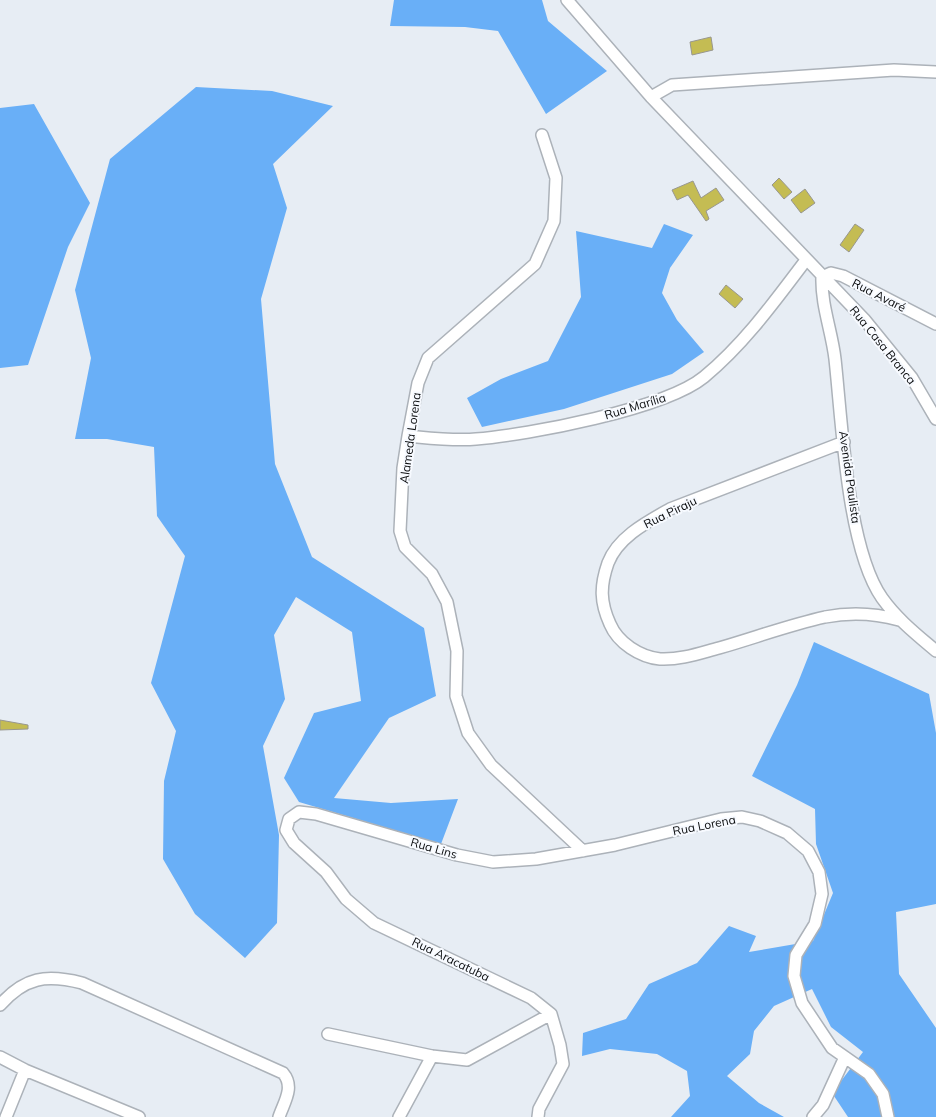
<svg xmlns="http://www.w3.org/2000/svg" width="936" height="1117" viewBox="0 0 936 1117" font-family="Mulish,sans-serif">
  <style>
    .forest { fill: #69aff7 }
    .building { fill: #c4bc53; stroke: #98978f }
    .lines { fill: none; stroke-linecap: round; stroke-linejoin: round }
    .minor-casing { stroke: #acb2b9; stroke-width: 14 }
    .minor { stroke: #fff; stroke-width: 11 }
    .labels { text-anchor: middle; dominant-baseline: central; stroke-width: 4; stroke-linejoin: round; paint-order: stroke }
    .street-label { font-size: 12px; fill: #0a0c0e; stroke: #f7faff }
  </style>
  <rect width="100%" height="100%" fill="#e7edf4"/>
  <path class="forest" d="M394 0H542L548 21 607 71 546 114 498 31 465 27 390 26Z
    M196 87 272 91 333 106 273 164 287 208 261 299 275 464 312 557 424 628 436 696 389 718 334 798 391 803 458 799 441 844 299 802 284 778 314 713 361 701 352 632 296 597 274 635 285 699 263 746 279 835 277 923 245 958 195 914 163 859 164 781 176 731 151 683 185 556 157 516 154 447 107 439H75L91 358 75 290 110 159Z
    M34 104 90 203 68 247 28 365 0 368V108Z
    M664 224 693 235 670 268 662 293 677 320 704 352 672 374 564 409 482 427 467 398 501 379 548 361 581 297 576 231 652 248Z
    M814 642 929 694 936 733V904L896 912 899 974 936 1028V1117H848L832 1093 863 1052 831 1027 812 989 774 1006 754 1031 750 1054 727 1076 759 1103 784 1117H671L690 1096 687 1071 657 1054 610 1049 582 1056 583 1033 626 1019 649 984 697 963 729 926 756 936 749 952 813 941 833 893 816 844 815 809 752 776 797 685Z"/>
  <path class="building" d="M711 37 713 50 692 55 690 42Z
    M779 178 792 192 784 199 772 185Z
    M693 181 701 198 716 188 724 200 706 211 709 219 706 221 688 195 677 200 672 190Z
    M805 189 815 203 801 213 791 200Z
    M855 224 864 230 849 252 840 245Z
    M726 285 743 299 735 308 719 294Z
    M0 720 28 725V729L0 730Z"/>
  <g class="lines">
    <g class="minor-casing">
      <path id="minor" d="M567 0 651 97 864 319 912 378 936 419
        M651 97 672 85 894 70 936 72
        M542 135 556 178 554 221 535 264 428 358 418 383 408 436 403 468 400 531 405 547 432 574 447 602 457 651 456 696 468 733 491 765 583 851
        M822 277C821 305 832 332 835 359 842 422 847 548 882 598 897 619 916 634 936 651
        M822 277 831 273 843 276 936 324
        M408 436C430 438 454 441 476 439 528 435 665 409 704 377 744 344 775 301 806 260
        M844 442 670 509C647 522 618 537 608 563 600 586 600 602 610 624 618 643 640 657 660 659 681 660 700 653 719 648 754 638 789 625 825 617 851 612 874 613 899 620
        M0 1005C25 977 46 974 82 983L283 1073C295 1087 284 1102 279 1117
        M328 1034 432 1056 467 1060 551 1014
        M0 1057 25 1070 139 1117
        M6 1117 25 1070
        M399 1117 432 1056
        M538 1117 539 1109 563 1064 560 1045 551 1014 531 998 374 923 346 899 326 872 294 843 286 830 289 819 299 812 316 814 457 855 493 862 536 859 615 845 721 819 742 817 760 821 787 833 808 851 819 872 822 894 815 924 796 955 794 976 802 1003 832 1048 869 1074 883 1094 888 1117
        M813 1117 823 1105 845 1057"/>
    </g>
    <use href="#minor" class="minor"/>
  </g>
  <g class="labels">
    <g class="street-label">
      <text transform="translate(879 295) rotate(27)">Rua Avaré</text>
      <text transform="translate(883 345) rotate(51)">Rua Casa Branca</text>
      <text transform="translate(635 406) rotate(-17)">Rua Marília</text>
      <text transform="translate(410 438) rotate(-82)">Alameda Lorena</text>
      <text transform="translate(850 477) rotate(82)">Avenida Paulista</text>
      <text transform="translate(670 512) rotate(-26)">Rua Piraju</text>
      <text transform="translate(704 825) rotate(-11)">Rua Lorena</text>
      <text transform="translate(434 848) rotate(16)">Rua Lins</text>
      <text transform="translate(451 959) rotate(26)">Rua Aracatuba</text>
    </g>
  </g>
</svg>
